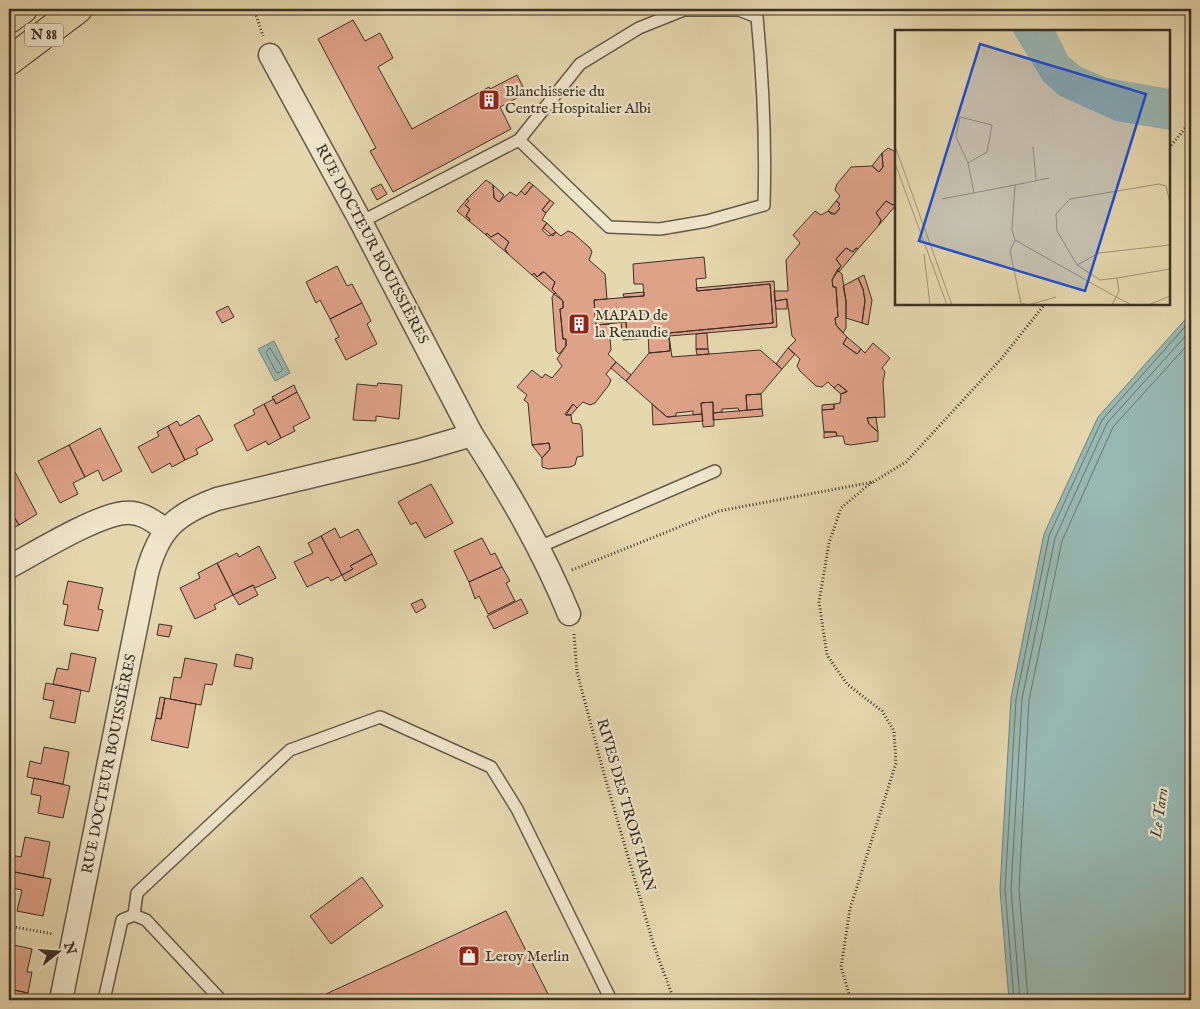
<svg xmlns="http://www.w3.org/2000/svg" width="1200" height="1009" viewBox="0 0 1200 1009" font-family="'IM FELL English',serif">
  <style>
    .water { fill: #98b8b2; stroke: #73827a }
    .lines { fill: none; stroke-linecap: round; stroke-linejoin: round }
    .shore { stroke: #6a746c; stroke-width: 1 }
    .building { fill: #dea288; stroke: #3b3026 }
    .lane-casing { stroke: #665a48; stroke-width: 14 }
    .street-casing { stroke: #665a48; stroke-width: 25 }
    .highway-casing { stroke: #3b3026; stroke-width: 30 }
    .path { stroke: #3b3026; stroke-width: 3; stroke-dasharray: 1 2.5; stroke-linecap: butt }
    .lane { stroke: #eee5ca; stroke-width: 11 }
    .street { stroke: #eee5ca; stroke-width: 22 }
    .highway { stroke: #e5d7ae; stroke-width: 28 }
    .labels { text-anchor: middle; dominant-baseline: central; stroke-width: 4.5; stroke-linejoin: round; paint-order: stroke }
    .shield { fill: #eee5ca; stroke: #716657; stroke-width: 1 }
    .shield-label { font-size: 14px; font-weight: bold; fill: #3b3026 }
    .poi-label { font-size: 15px; fill: #3b3026; stroke: #eee5ca; text-anchor: start }
    .street-label { font-size: 15px; fill: #3b3026; stroke: #eee5ca }
    .water-label { font-size: 16px; font-style: italic; fill: #4e4b42; stroke: #eee5ca }
    .inset-road { fill: none; stroke: #a19478; stroke-width: 1 }
    .view { fill: #1d4ed8; fill-opacity: 0.15; stroke: #1d4ed8; stroke-width: 2.5 }
    .inset-edge { fill: none; stroke: #3b3026; stroke-width: 2.5 }
  </style>
  <rect width="100%" height="100%" fill="#e5d7ae"/>
  <filter id="stains"><feTurbulence type="fractalNoise" baseFrequency=".004" numOctaves="4"/><feColorMatrix values="0 0 0 0 .2 0 0 0 0 .09 0 0 0 0 .02 0 0 0 .5 -.17"/></filter>
  <radialGradient id="worn" r=".72"><stop offset=".6" stop-color="#630" stop-opacity="0"/><stop offset="1" stop-color="#630" stop-opacity=".3"/></radialGradient>
  <path class="water" d="M1191 313V1000H1009L1000 889 1011 698 1044 534 1098 417Z
    M274 341 290 373 275 381 258 349Z"/>
  <g class="lines">
    <path class="shore" d="M270 348 283 369 279 373 276 372 266 353Z
      M1014 1000 1005 889 1016 699 1049 536 1102 420 1191 320
      M1020 1000 1011 889 1022 699 1055 538 1107 423 1191 330
      M1028 1000 1019 889 1029 700 1062 541 1113 427 1191 341"/>
  </g>
  <path class="building" d="M353 20 365 41 380 33 393 58 378 67 412 129 489 87 490 89 517 75 526 93 500 107 511 129 393 192 370 151 376 148 318 39Z
    M888 148 896 152V202L893 205 886 201 876 213 881 220 879 225 858 249 856 248 853 252 846 248 836 259 841 266 832 280 833 287H836L838 317 835 318 836 325 847 337 843 344 857 354 861 349 865 353 873 343 890 358 882 368 885 372 883 382 885 417 867 418 869 424 878 432V441L851 445 845 444 843 436H837L836 432H824L822 413V410L834 409V404L840 403 841 394 847 391 838 384 834 388 828 382 822 387 816 386 800 371 797 366 800 359 788 348 796 340 792 336 787 299 775 301 774 291H788L786 260 800 243 793 235 815 211 821 215 828 211 835 214 840 208 838 206 840 204 836 201 840 196 835 190 837 184 851 167 872 166 879 172 883 167 882 153Z
    M882 153 883 167 879 172 872 166Z
    M486 180 493 185 494 198 499 202 510 192 517 196 521 191 525 195 533 185 550 200 542 210 546 213 542 220 547 223 542 230 549 236 556 232 561 236 568 231 573 233 590 248 592 252 589 260 605 274 607 299 594 300 596 325 609 324 611 350 608 354 616 362 606 374 611 380 609 385 595 403 590 405 583 402 577 408 573 404 565 414 566 415H571L572 423 580 424 582 429 583 456 577 457 575 465 570 467 548 469 542 467V458L550 449 549 443 532 445 528 403 524 400 527 395 517 387 532 370 542 378 545 374 552 378 562 366 557 359 566 346V339H563L560 309 563 308V301L552 289 555 282 544 272 537 277 534 273 532 275 508 254 505 249 509 242 498 233 491 237 487 233 486 235 469 221 470 219 466 216 470 209 465 205 469 201 467 199Z
    M529 182 533 185 525 195 521 191Z
    M381 184 387 194 377 200 371 189Z
    M493 185 504 195 499 202 494 198Z
    M467 199 469 201 465 205 470 209 466 216 470 219 469 221 457 211Z
    M550 200 554 203 546 213 542 210Z
    M836 201 840 204 838 206 840 208 835 214H831L828 211Z
    M886 201 893 205 896 202V205L879 225 881 220 876 213Z
    M547 223 556 232 553 236 543 228Z
    M487 233 491 237 498 233 509 242 505 249 508 254 486 235Z
    M846 248 853 252 856 248 858 249 839 272 837 270 841 266 836 259Z
    M704 257 706 278 696 279 697 291 770 284 773 323 669 333 670 351 649 353 648 334 627 336 626 322 596 325 594 300 644 296 643 284H634L633 264Z
    M337 266 347 286 352 284 362 303 330 319 320 300 316 303 306 282Z
    M837 270 842 274 846 301V328L843 333 836 325 835 318 838 317 836 287H833L832 280Z
    M542 272H544L555 282 552 289 556 293 554 294 532 275 534 273 537 277Z
    M864 275 872 300 868 325 862 323 865 301 863 289 858 278Z
    M858 278 863 289 865 301 862 323 846 318V301L843 286Z
    M774 281 777 327 669 336V333L773 323 770 284 697 291 696 288Z
    M644 292V296L624 297 623 294Z
    M554 294 563 301V308L560 309 563 339H566V346L559 354 556 351 552 297Z
    M787 299V309H776L775 301Z
    M362 303 371 321 367 324 377 344 346 360 335 339 339 337 330 319Z
    M228 306 234 317 222 323 216 312Z
    M621 322H626L627 336 648 334V338L623 340Z
    M707 333 708 349H696V334Z
    M669 336 672 357 760 350 782 369 761 394 746 395 747 410 739 411 738 408 722 409V412L713 413V402L701 403 702 414 693 415V411L676 413V416L667 417 626 381 649 353 670 351Z
    M847 337 861 349 857 354 843 344Z
    M788 348 795 354 782 369 776 364Z
    M696 349H708L709 354 697 355Z
    M616 362 631 375 626 381 611 368Z
    M378 383 402 385 399 419 376 416V421L353 420 357 384 377 386Z
    M838 384 847 391V392L841 394 834 388Z
    M294 385 297 392 276 404 272 397Z
    M297 392 310 418 293 427 295 431 281 438 264 404 274 399 276 404Z
    M761 394 762 409 747 410 746 395Z
    M713 402 714 426 703 427 701 403Z
    M264 404 281 438 268 445 266 441 247 451 234 425 255 414 253 410Z
    M573 404 577 408 571 415H566Z
    M652 404 667 417 702 414 703 421 653 425Z
    M834 404V409L822 410V405Z
    M762 409 763 416 713 420V413Z
    M199 415 213 440 196 449 198 454 185 460 168 426 177 421 180 426Z
    M876 417 878 432 869 424 867 418Z
    M168 426 185 460 172 467 170 463 152 473 138 447 159 436 157 432Z
    M100 428 122 471 103 481 98 470 85 477 69 445Z
    M824 432H836L837 436 824 438Z
    M549 443 550 449 542 458 532 445Z
    M69 445 85 477 73 483 78 494 60 503 38 461Z
    M15 472 37 514 19 525 13 515 9 517V475Z
    M431 484 453 523 425 538 416 522 411 525 398 502Z
    M13 515 19 525 9 530V517Z
    M335 528 340 538 358 529 372 554 350 566 353 569 342 575 321 536Z
    M321 536 342 575 331 581 328 577 307 587 294 562 313 553 308 543Z
    M482 538 491 555 495 553 502 567 469 582 454 551Z
    M259 546 276 578 255 588 253 585 233 595 217 563 237 553 239 557Z
    M372 554 377 564 345 581 342 575 353 569 350 566Z
    M217 563 233 595 214 605 216 609 195 619 180 588 200 578 198 573Z
    M502 567 510 581 506 583 515 601 488 614 479 596 475 599 469 582Z
    M68 581 103 588 98 609 103 610 98 631 64 625 68 605 63 604Z
    M253 585 258 595 239 605 233 595Z
    M422 599 426 607 416 613 411 604Z
    M521 599 528 613 494 629 487 616Z
    M159 624 172 626 169 637 157 635Z
    M71 653 96 658 89 692 53 684 57 668 68 670Z
    M236 654 253 658 251 669 234 666Z
    M185 658 217 664 212 685 205 684 201 705 170 699 174 677 181 678Z
    M46 683 81 690 75 723 50 718 54 701 43 699Z
    M160 697 165 698 161 719 156 718Z
    M165 698 196 704 188 748 151 740 156 718 161 719Z
    M44 747 69 752 63 784 27 777 30 761 41 764Z
    M34 778 70 786 63 818 38 813 41 796 31 794Z
    M25 837 50 842 43 878 9 871 10 855 21 857Z
    M15 872 51 879 43 916 17 911 22 890 11 888Z
    M362 877 383 906 331 944 310 916Z
    M506 911 551 1000H313Z
    M9 944 32 949 27 972H32L28 993 9 989Z
    M9 989 28 993 26 1000H9Z"/>
  <g class="lines">
    <g class="lane-casing">
      <path id="lane" d="M361 222 519 140 580 64 639 28 684 10H739L757 17C763 80 766 142 764 205L707 221 660 229 609 227 519 140
        M539 547 715 471
        M134 915 137 893 290 750 380 717 491 767 517 809 611 1000
        M104 1000 122 920 134 915 146 920 221 1000"/>
    </g>
    <g class="street-casing">
      <g id="street">
        <path d="M472 435C510 494 542 549 569 614"/>
        <path d="M9 567C37 552 95 516 124 513 141 511 153 521 166 530"/>
        <path id="s1" d="M61 1000 147 573C159 529 176 514 217 499L417 451 472 435 361 222 270 55"/>
      </g>
    </g>
    <g class="highway-casing">
      <path id="highway" d="M9 19 23 9
        M9 61 78 9"/>
    </g>
    <path class="path" d="M254 9 263 36
      M1169 148 1191 121
      M572 570 719 511 873 482 906 462 1001 359 1045 304
      M574 634 577 672 604 774 654 946 674 1000
      M9 926 53 934
      M851 1000 841 967 850 909 896 763 894 731 882 711 847 684 827 655 819 602 829 543 841 508 872 482"/>
    <use href="#lane" class="lane"/>
    <use href="#street" class="street"/>
    <use href="#highway" class="highway"/>
  </g>
  <defs>
    <g id="building-square" transform="scale(1.125)"><rect x="-9" y="-9" width="18" height="18" rx="4" fill="#8f2418" stroke="#eee5ca"/><path d="M-4-6H4V6H1V3H-1V6H-4ZM-2.5-4.3h1.7v1.8h-1.7ZM.8-4.3h1.7v1.8H.8ZM-2.5-1h1.7V.8h-1.7ZM.8-1h1.7V.8H.8Z" fill="#fff"/></g>
    <g id="shop-square" transform="scale(1.125)"><rect x="-9" y="-9" width="18" height="18" rx="4" fill="#8f2418" stroke="#eee5ca"/><path d="M-5-2.5h2.3a2.7 3.5 0 0 1 5.4 0H5L5.5 6h-11ZM-1.5-2.5h3a1.5 2.3 0 0 0-3 0Z" fill="#fff"/></g>
  </defs>
  <g fill-rule="evenodd">
    <use href="#building-square" x="489" y="100"/>
    <use href="#building-square" x="579" y="324"/>
    <use href="#shop-square" x="469" y="956"/>
  </g>
  <g class="labels">
    <rect class="shield" x="25" y="23.5" width="38" height="23" rx="4"/>
    <g class="shield-label">
      <text x="44" y="35">N 88</text>
    </g>
    <g class="poi-label">
      <text x="505" y="91">Blanchisserie du<tspan x="505" dy="17">Centre Hospitalier Albi</tspan></text>
      <text x="595" y="315">MAPAD de<tspan x="595" dy="17">la Renaudie</tspan></text>
      <text x="485" y="956">Leroy Merlin</text>
    </g>
    <g class="street-label">
      <text transform="translate(372 244) rotate(62)">RUE DOCTEUR BOUISSIÈRES</text>
      <text stroke="none"><textPath href="#s1" startOffset="241">RUE DOCTEUR BOUISSIÈRES</textPath></text>
      <text transform="translate(626 805) rotate(74)">RIVES DES TROIS TARN</text>
    </g>
    <g class="water-label">
      <text transform="translate(1160 813) rotate(-82)">Le Tarn</text>
    </g>
  </g>
  <g transform="translate(895 30)">
    <rect width="275" height="275" fill="#e5d7ae"/>
    <path d="M117 0H160L173 26 186 37 212 48 275 59V100L221 91 165 66 148 51Z" fill="#98b8b2"/>
    <path class="inset-road" d="M0 116 57 275M138 117 141 150M0 133 52 275M73 133 92 122 97 95 65 87 61 107 73 133 79 163M120 155 154 148M47 169 120 155 117 200 120 210 221 267 217 275M120 210 115 221 126 273 133 275 161 267M29 224 35 275M182 235 162 201 161 184 175 169 264 154 271 156 275 173M222 248 205 250 182 235 204 223 275 215M237 275 221 267 224 261 222 248 275 239M253 275 275 266"/>
    <path class="view" d="M85 14 251 64 190 261 24 211Z"/>
    <rect width="275" height="275" class="inset-edge"/>
  </g>
  <rect width="1200" height="1009" fill="none" stroke="#e5d7ae" stroke-width="30"/>
  <rect x="10" y="10" width="1180" height="989" fill="none" stroke="#3b3026" stroke-width="2.5"/>
  <rect x="15" y="15" width="1170" height="979" fill="none" stroke="#3b3026"/>
  <g transform="translate(58 952) rotate(73)" stroke="#eee5ca" stroke-width="4" paint-order="stroke">
  <path d="M0-4L9 19L0 12L-9 19Z" fill="#3b3026"/>
  <text y="-8" font-size="14" font-weight="bold" text-anchor="middle" fill="#3b3026">N</text>
  </g>
  <rect width="100%" height="100%" filter="url(#stains)"/>
  <rect width="100%" height="100%" fill="url(#worn)"/>
</svg>
